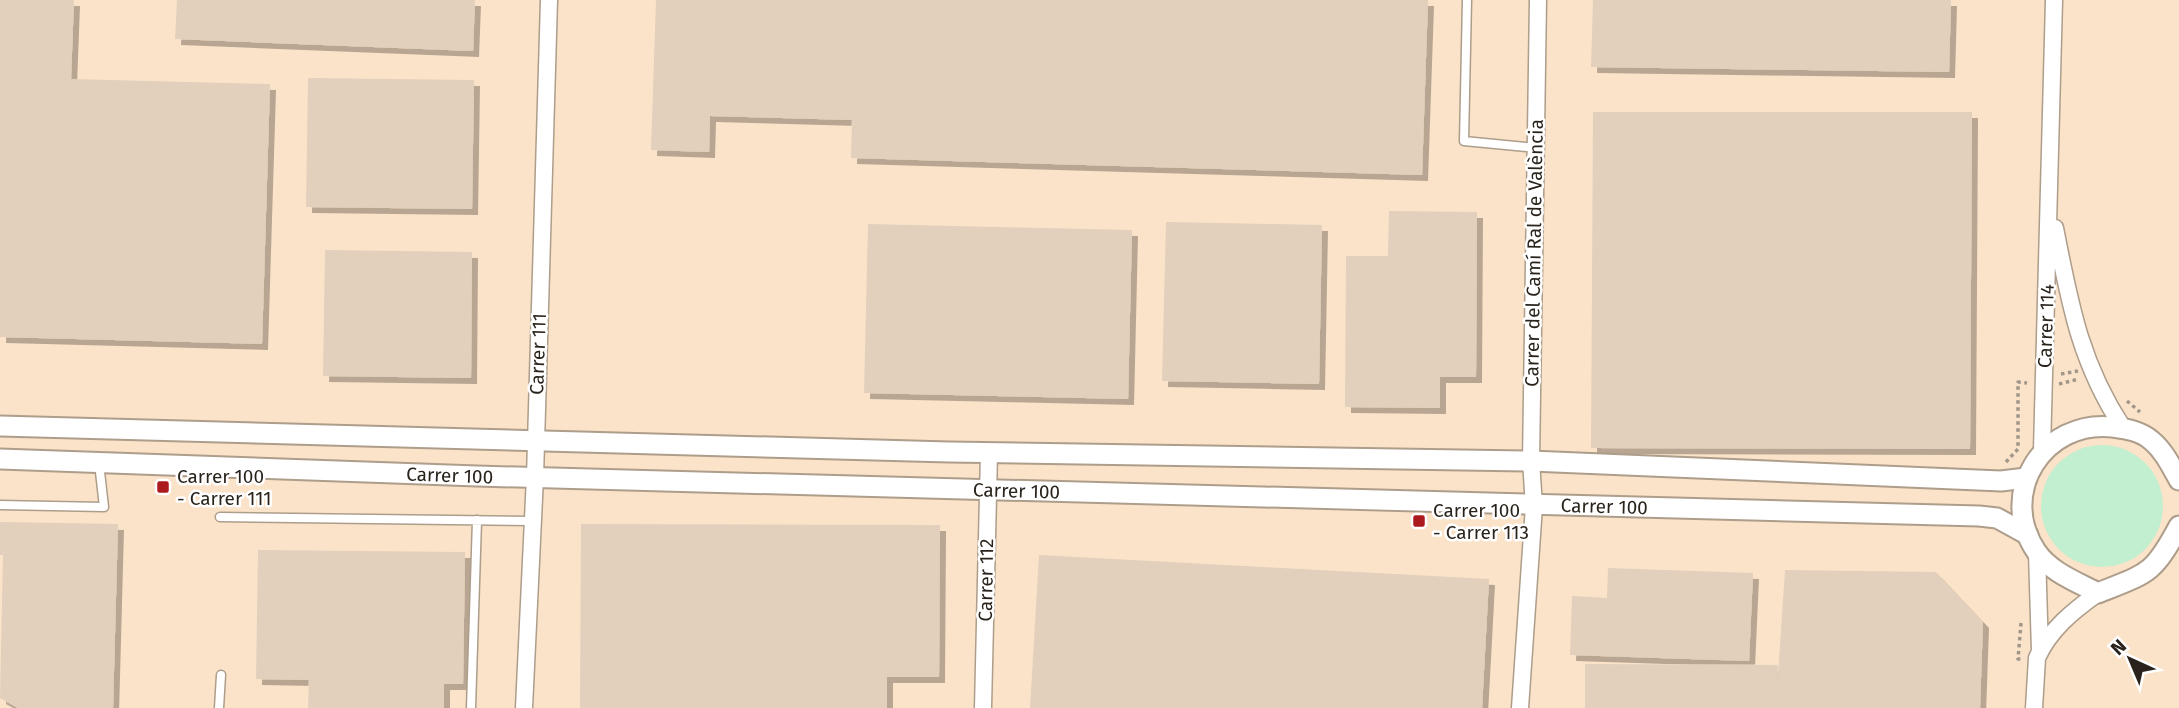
<svg xmlns="http://www.w3.org/2000/svg" width="2179" height="708" viewBox="0 0 2179 708" font-family="'Fira Sans',sans-serif">
  <style>
    .built { fill: #fbe3c9 }
    .green { fill: #c2efcf }
    .building { fill: #e2d0bd; filter: url(#shadow) }
    .lines { fill: none; stroke-linecap: round; stroke-linejoin: round }
    .service-casing { stroke: #ad9d8a; stroke-width: 11 }
    .minor-casing { stroke: #ad9d8a; stroke-width: 19 }
    .tertiary-casing { stroke: #ad9d8a; stroke-width: 23 }
    .path { stroke: #a1968a; stroke-width: 3.5; stroke-dasharray: 3.5 3.5; stroke-linecap: butt }
    .service { stroke: #fff; stroke-width: 8 }
    .minor { stroke: #fff; stroke-width: 16 }
    .tertiary { stroke: #fff; stroke-width: 19 }
    .poi-dot { fill: #ad1a1e; stroke: #fff; stroke-width: 2.5 }
    .labels { text-anchor: middle; dominant-baseline: central; stroke-width: 5; stroke-linejoin: round; paint-order: stroke }
    .street-label { font-size: 19px; fill: #29231b; stroke: #fff }
    .poi-label { font-size: 19px; fill: #29231b; stroke: #fff; text-anchor: start }
  </style>
  <defs>
    <filter id="shadow"><feDropShadow dx="6" dy="6" stdDeviation="0" flood-color="#0004"/></filter>
  </defs>
  <rect width="100%" height="100%" fill="#fef0e0"/>
  <path class="built" d="M0 0H2179V708H0Z"/>
  <path class="green" d="M2041 506a61 61 0 1 1 122 0a61 61 0 1 1-122 0Z"/>
  <path class="building" d="M0 0H74L71 79 270 84 262 344 0 337Z
    M177 0H475L473 51 175 39Z
    M656 0H1428L1422 175 851 158 852 120 710 116 709 152 651 150Z
    M1593 0H1951L1949 72 1591 67Z
    M308 78 474 80 472 209 306 207Z
    M1593 112H1972L1970 449 1591 448Z
    M1389 211 1477 212 1476 377H1440V408L1345 407 1346 256H1388Z
    M1166 222 1322 225 1319 384 1162 381Z
    M868 224 1132 230 1128 399 864 393Z
    M325 250 472 252 471 378 323 376Z
    M0 522 118 524 113 708H18L0 698 3 555H0Z
    M581 524 940 525 939 677H887V708H580Z
    M258 550 465 552 463 684H444V708H308L309 680 256 679Z
    M1039 555 1489 579 1482 708H1030Z
    M1608 568 1753 573 1749 661 1570 655 1572 596 1607 598Z
    M1785 570 1936 572 1983 622 1980 708H1585V664L1778 665 1777 691Z"/>
  <g class="lines">
    <g class="service-casing">
      <path id="service" d="M1467 0 1464 141 1536 148
        M0 505 104 507 99 463
        M220 517 533 521
        M219 708 221 675
        M471 708 477 520"/>
    </g>
    <g class="minor-casing">
      <path id="minor" d="M2055 228C2070 304 2080 363 2123 428
        M2042 450 2054 0
        M2037 553 2040 651
        M524 708 535 477 549 0
        M983 708 989 453
        M1520 708 1534 506 1531 461 1538 0
        M2034 708 2037 658C2050 629 2073 611 2098 593"/>
    </g>
    <g class="tertiary-casing">
      <g id="tertiary">
        <path d="M0 426 949 452 1531 461 2001 481 2026 478"/>
        <path id="s1" d="M0 459 477 476 1979 516 1997 518 2028 535"/>
        <path d="M2179 480C2171 466 2164 451 2152 441 2141 431 2127 429 2113 427 2044 419 1997 493 2036 551 2050 572 2077 582 2098 593 2148 573 2153 575 2179 526"/>
      </g>
    </g>
    <path class="path" d="M2061 374 2078 371
      M2059 384 2079 379
      M2127 401 2140 412
      M2006 462 2018 449V382L2027 383
      M2021 623 2018 659H2023"/>
    <use href="#service" class="service"/>
    <use href="#minor" class="minor"/>
    <use href="#tertiary" class="tertiary"/>
  </g>
  <g class="poi-dot">
    <rect x="156" y="480" width="14" height="14" rx="3.5"/>
    <rect x="1412" y="514" width="14" height="14" rx="3.5"/>
  </g>
  <g class="labels">
    <g class="street-label">
      <text transform="translate(1534 253) rotate(-89)">Carrer del Camí Ral de València</text>
      <text transform="translate(2046 326) rotate(-88)">Carrer 114</text>
      <text transform="translate(538 354) rotate(-88)">Carrer 111</text>
      <text stroke="none"><textPath href="#s1" startOffset="450">Carrer 100</textPath></text>
      <text stroke="none"><textPath href="#s1" startOffset="1017">Carrer 100</textPath></text>
      <text stroke="none"><textPath href="#s1" startOffset="1605">Carrer 100</textPath></text>
      <text transform="translate(986 580) rotate(-89)">Carrer 112</text>
    </g>
    <g class="poi-label">
      <text x="177" y="476">Carrer 100<tspan x="177" dy="22">- Carrer 111</tspan></text>
      <text x="1433" y="510">Carrer 100<tspan x="1433" dy="22">- Carrer 113</tspan></text>
    </g>
  </g>
  <g transform="translate(2130 659) rotate(316)" stroke="#ffffff" stroke-width="5" paint-order="stroke">
  <path d="M0-5L12 26L0 18L-12 26Z" fill="#29231b"/>
  <text y="-10" font-size="19" font-weight="bold" text-anchor="middle" fill="#29231b">N</text>
  </g>
</svg>
